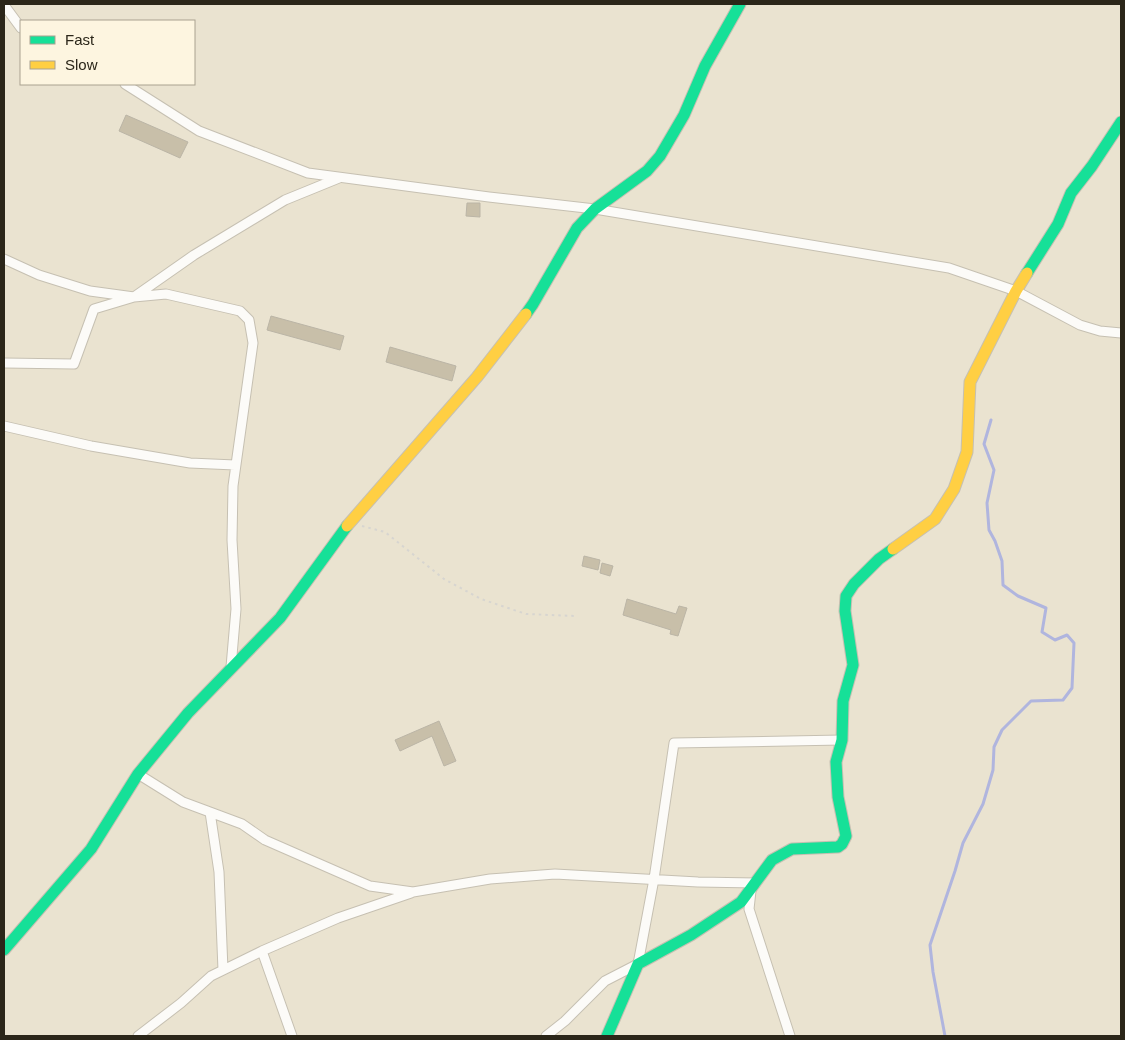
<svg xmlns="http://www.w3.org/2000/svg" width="1125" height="1040" viewBox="0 0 1125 1040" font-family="Helvetica,sans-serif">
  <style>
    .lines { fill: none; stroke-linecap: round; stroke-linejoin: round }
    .stream { stroke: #b0b5de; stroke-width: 3 }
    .building { fill: #c8bfa9; stroke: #bbb5a6 }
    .street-casing { stroke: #c6c0b2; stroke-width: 11 }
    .fast-casing { stroke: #c6c0b2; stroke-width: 13 }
    .slow-casing { stroke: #c6c0b2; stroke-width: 13 }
    .path { stroke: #d7d5d0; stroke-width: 2; stroke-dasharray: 2.5 4; stroke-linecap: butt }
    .street { stroke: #fcfbf8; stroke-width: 9 }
    .fast { stroke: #16e098; stroke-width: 11 }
    .slow { stroke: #ffcf43; stroke-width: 11 }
  </style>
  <rect width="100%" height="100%" fill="#eae3d0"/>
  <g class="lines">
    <path class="stream" d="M945 1036 933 972 930 945 955 871 963 843 983 804 993 770 994 747 1002 730 1031 701 1063 700 1072 688 1074 643 1067 635 1055 640 1042 632 1046 608 1018 596 1003 585 1002 561 995 541 989 530 987 503 994 470 984 444 991 420"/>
  </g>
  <path class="building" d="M126 115 188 142 180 158 119 131Z
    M467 203H480V217L466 216Z
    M271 316 344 336 340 350 267 330Z
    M390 347 456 366 452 381 386 362Z
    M584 556 600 560 598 570 582 566Z
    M602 563 613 566 610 576 600 573Z
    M627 599 676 614 679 606 687 608 678 636 670 634 671 630 623 615Z
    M439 721 456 761 444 766 432 736 400 751 395 740Z"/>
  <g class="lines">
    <g class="street-casing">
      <path id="street" d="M4 5 21 28
        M125 84 199 131 308 173 489 197 595 209 949 268 1016 291 1080 325 1100 331 1121 333
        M4 259 39 275 90 291 134 297 194 255 285 200 339 178
        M4 363 74 364 94 309 134 297 166 294 240 311 249 320 253 343 233 486 232 540 236 609 231 667
        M4 426 91 446 190 463 235 465
        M138 774 183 802 242 824 265 840 370 886 413 892 490 879 555 874 698 882 756 883
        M210 812 219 872 223 970
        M751 891 749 909 790 1036
        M262 951 292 1036
        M138 1036 181 1003 211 976 262 951 338 918 411 893
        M546 1036 565 1021 605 981 638 964 654 879 674 743 842 740"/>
    </g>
    <g class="fast-casing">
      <path id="fast" d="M1027 273 1058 224 1071 193 1092 166 1121 122
        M526 314 533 304 577 228 595 209 647 171 660 156 684 115 705 66 740 4
        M4 950 91 849 138 774 188 713 280 618 347 526
        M607 1036 638 964 691 935 741 902 772 860 792 849 838 847 842 844 846 836 838 797 836 762 842 740 843 701 853 665 845 611 846 596 854 584 879 559 893 549"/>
    </g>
    <g class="slow-casing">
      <path id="slow" d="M347 526 477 377 526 314
        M893 549 935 519 954 489 967 452 970 382 1016 291 1027 273"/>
    </g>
    <path class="path" d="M362 526 385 532 444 579 481 599 526 614 575 616"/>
    <use href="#street" class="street"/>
    <use href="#fast" class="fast"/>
    <use href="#slow" class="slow"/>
  </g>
  <rect width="1125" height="1040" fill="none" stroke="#2b2619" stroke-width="10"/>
  <rect x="20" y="20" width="175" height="65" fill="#fdf5e0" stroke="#a9a290"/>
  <rect x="30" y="36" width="25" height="8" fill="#16e098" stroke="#a9a290"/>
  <text x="65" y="45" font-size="15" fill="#2b2619">Fast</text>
  <rect x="30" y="61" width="25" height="8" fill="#ffcf43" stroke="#a9a290"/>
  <text x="65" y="70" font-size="15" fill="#2b2619">Slow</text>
</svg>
